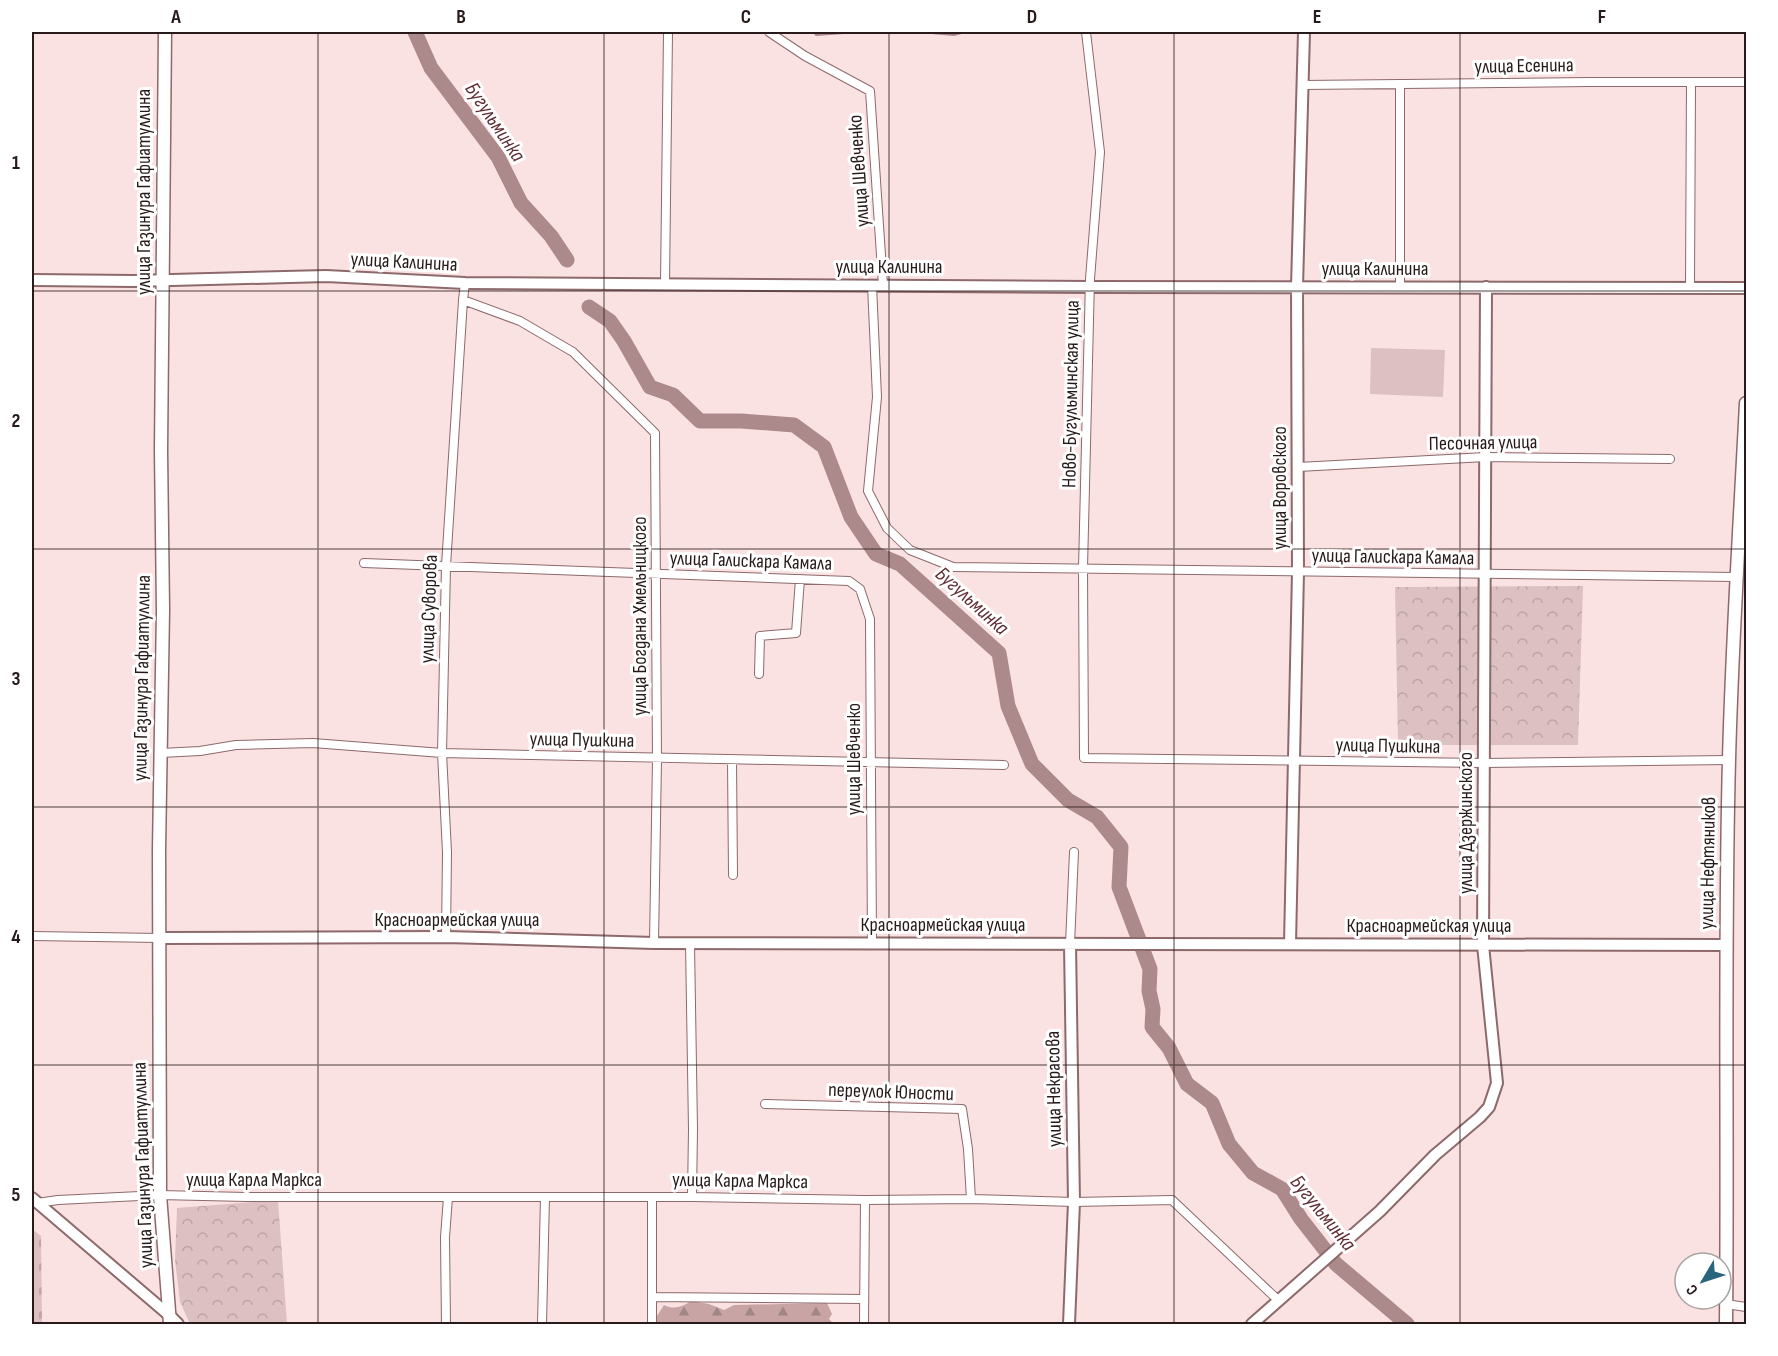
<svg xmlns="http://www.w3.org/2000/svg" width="1778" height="1356" viewBox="0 0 1778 1356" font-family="'Sofia Sans Condensed',sans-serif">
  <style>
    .forest { fill: url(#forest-firs) }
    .cemetery { fill: url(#cemetery-stones) }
    .park { fill: url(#park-crowns) }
    .pitch { fill: #ddc0c1 }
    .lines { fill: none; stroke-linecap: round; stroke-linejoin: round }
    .stream { stroke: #ac8a8b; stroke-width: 2 }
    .river { stroke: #ac8a8b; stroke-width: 15 }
    .street-casing { stroke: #8d696b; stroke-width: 10 }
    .secondary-casing { stroke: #8d696b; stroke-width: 14 }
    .primary-casing { stroke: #8d696b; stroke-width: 15 }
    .street { stroke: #fff; stroke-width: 8 }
    .secondary { stroke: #fff; stroke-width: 10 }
    .primary { stroke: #fff; stroke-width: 12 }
    .grid { fill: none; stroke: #281a1a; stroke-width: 1.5; stroke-opacity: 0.55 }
    .labels { text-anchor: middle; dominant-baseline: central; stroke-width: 6; stroke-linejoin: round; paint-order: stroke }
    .street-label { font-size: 20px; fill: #281a1a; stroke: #fff }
    .water-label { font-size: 21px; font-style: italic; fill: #612f33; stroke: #fff }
    .neatline { fill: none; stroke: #281a1a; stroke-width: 2 }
    .grid-label { font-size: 20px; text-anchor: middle; font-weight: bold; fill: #281a1a }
  </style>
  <defs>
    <pattern id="forest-firs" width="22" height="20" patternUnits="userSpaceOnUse" patternTransform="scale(1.5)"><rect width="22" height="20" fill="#c8a4a5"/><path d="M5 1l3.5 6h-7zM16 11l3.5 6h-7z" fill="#a28586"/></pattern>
    <pattern id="cemetery-stones" width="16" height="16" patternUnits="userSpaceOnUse" patternTransform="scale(1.5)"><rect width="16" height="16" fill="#ddc0c1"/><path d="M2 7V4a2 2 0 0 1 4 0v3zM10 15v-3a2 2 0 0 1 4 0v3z" fill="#bea4a5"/></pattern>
    <pattern id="park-crowns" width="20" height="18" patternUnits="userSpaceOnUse" patternTransform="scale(1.5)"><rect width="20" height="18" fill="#ddc0c1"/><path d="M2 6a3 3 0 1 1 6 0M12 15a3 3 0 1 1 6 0" fill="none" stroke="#bea4a5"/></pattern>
  </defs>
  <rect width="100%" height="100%" fill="#fbe2e2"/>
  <path class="forest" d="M691 1301 709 1304 724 1310 734 1305 827 1303 832 1314 829 1319 834 1324H698L696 1323 695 1324H653V1317L657 1316 664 1305C674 1310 682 1307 691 1301Z"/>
  <path class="cemetery" d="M32 1229 41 1236 42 1324H32Z"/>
  <path class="park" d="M1583 586 1578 745H1398L1395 587Z
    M278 1200 287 1324H190L180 1302 175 1260 177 1208Z"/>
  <path class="pitch" d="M1371 348 1445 350 1443 397 1370 394Z"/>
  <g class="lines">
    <path class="stream" d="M814 32 816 35 858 32
      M920 32 954 35 965 32"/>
    <path class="river" d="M415 32 431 68 498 157 521 203 551 236 567 260
      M589 307 610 321 624 341 650 387 673 395 700 421H741L794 425 824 447 851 517 876 554 900 564 999 653 1008 706 1032 764 1068 800 1097 817 1121 847 1119 887 1150 969 1149 991 1153 1009 1152 1027 1169 1048 1187 1084 1212 1103 1229 1144 1253 1173 1282 1189 1301 1219 1336 1264 1407 1324"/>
    <g class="street-casing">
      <path id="street" d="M769 32 805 56 870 91 883 285
        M1086 32 1100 152 1090 279 1083 568 1084 758 1484 763 1729 760
        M1400 84V287
        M1302 85 1589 82H1746
        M665 284 668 32
        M872 285 877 397 868 491 887 528 910 550 953 567 1736 577
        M1690 287 1691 82
        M463 300 520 321 573 352 655 433 657 759 654 943
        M1298 467 1486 457 1670 459
        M364 563 849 581 860 589 870 619 872 943
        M759 674 760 636 796 633 800 579
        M161 753 200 751 236 745 313 743 442 753 1004 765
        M732 760 733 875
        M32 936 160 938
        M446 937 447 852 442 753 446 566 463 300 465 283
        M690 943 693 1129 692 1197
        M1070 944 1074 852
        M765 1104 962 1109 968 1149 971 1199
        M37 1203 58 1200 160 1195 246 1197H692L865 1200 971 1199 1074 1202 1172 1200 1279 1301
        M652 1297 864 1299
        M1726 1304 1746 1307
        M446 1324 445 1237 448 1197
        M542 1324 545 1197
        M652 1324V1197
        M864 1324 865 1200"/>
    </g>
    <g class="secondary-casing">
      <path id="secondary" d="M32 280 134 281 326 276 465 283 1090 287 1746 288
        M160 938 446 937 654 943 1726 945
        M1290 944 1298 572 1297 287 1304 32
        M32 1198 169 1315 178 1324
        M1069 1324 1074 1202 1070 944
        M1252 1324 1380 1211 1435 1155 1480 1117 1489 1107 1497 1083 1483 945 1486 287"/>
    </g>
    <g class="primary-casing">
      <path id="primary" d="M165 32 161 451 163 610 159 850 160 1195 170 1324
        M1726 1324C1728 1136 1724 948 1729 760 1732 641 1740 522 1746 403"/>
    </g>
    <use href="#street" class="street"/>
    <use href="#secondary" class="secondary"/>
    <use href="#primary" class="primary"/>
  </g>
  <path class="grid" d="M318 32V1324M604 32V1324M889 32V1324M1174 32V1324M1460 32V1324M32 291H1746M32 549H1746M32 807H1746M32 1065H1746"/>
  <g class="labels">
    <g class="street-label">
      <text transform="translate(1524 66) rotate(-1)">улица Есенина</text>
      <text transform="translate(859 171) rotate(-94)">улица Шевченко</text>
      <text transform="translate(144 192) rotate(-90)">улица Газинура Гафиатуллина</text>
      <text transform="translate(404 262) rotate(3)">улица Калинина</text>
      <text x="889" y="267">улица Калинина</text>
      <text x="1375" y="269">улица Калинина</text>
      <text transform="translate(1071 394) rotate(-89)">Ново-Бугульминская улица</text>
      <text transform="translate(1483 443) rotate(-1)">Песочная улица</text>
      <text transform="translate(1280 488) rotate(-90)">улица Воровского</text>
      <text transform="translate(1393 557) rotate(1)">улица Галискара Камала</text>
      <text transform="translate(751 561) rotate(2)">улица Галискара Камала</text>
      <text transform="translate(429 609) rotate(-88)">улица Суворова</text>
      <text transform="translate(640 616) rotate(-90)">улица Богдана Хмельницкого</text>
      <text transform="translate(142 678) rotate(-89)">улица Газинура Гафиатуллина</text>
      <text transform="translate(582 740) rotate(1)">улица Пушкина</text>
      <text transform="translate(1388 746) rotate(1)">улица Пушкина</text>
      <text transform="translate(854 759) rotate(-90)">улица Шевченко</text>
      <text transform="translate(1466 823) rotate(-90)">улица Дзержинского</text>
      <text transform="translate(1708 863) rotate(-89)">улица Нефтяников</text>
      <text x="457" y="920">Красноармейская улица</text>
      <text x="943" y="925">Красноармейская улица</text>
      <text x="1429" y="926">Красноармейская улица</text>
      <text transform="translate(1054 1089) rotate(-91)">улица Некрасова</text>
      <text transform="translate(891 1092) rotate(2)">переулок Юности</text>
      <text transform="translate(143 1165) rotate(-92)">улица Газинура Гафиатуллина</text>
      <text x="254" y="1180">улица Карла Маркса</text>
      <text transform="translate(740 1181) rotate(1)">улица Карла Маркса</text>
    </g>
    <g class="water-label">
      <text transform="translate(495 122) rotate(56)">Бугульминка</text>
      <text transform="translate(972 601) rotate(42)">Бугульминка</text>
      <text transform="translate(1323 1213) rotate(51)">Бугульминка</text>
    </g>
  </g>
  <rect width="1778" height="1356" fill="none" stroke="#ffffff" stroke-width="66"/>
  <g transform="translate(1703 1281) rotate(231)"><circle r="28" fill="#ffffff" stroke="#a9a3a3" stroke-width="1.5"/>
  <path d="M0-4.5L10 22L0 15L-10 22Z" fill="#29667d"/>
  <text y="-9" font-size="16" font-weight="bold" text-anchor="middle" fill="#281a1a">С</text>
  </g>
  <rect x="33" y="33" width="1712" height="1290" class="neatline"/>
  <g class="grid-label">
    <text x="176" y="23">A</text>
    <text x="461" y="23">B</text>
    <text x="746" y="23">C</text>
    <text x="1032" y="23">D</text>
    <text x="1317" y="23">E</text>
    <text x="1602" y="23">F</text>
    <text x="16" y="169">1</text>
    <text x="16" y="427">2</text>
    <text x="16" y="685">3</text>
    <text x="16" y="943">4</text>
    <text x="16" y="1201">5</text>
  </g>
</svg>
